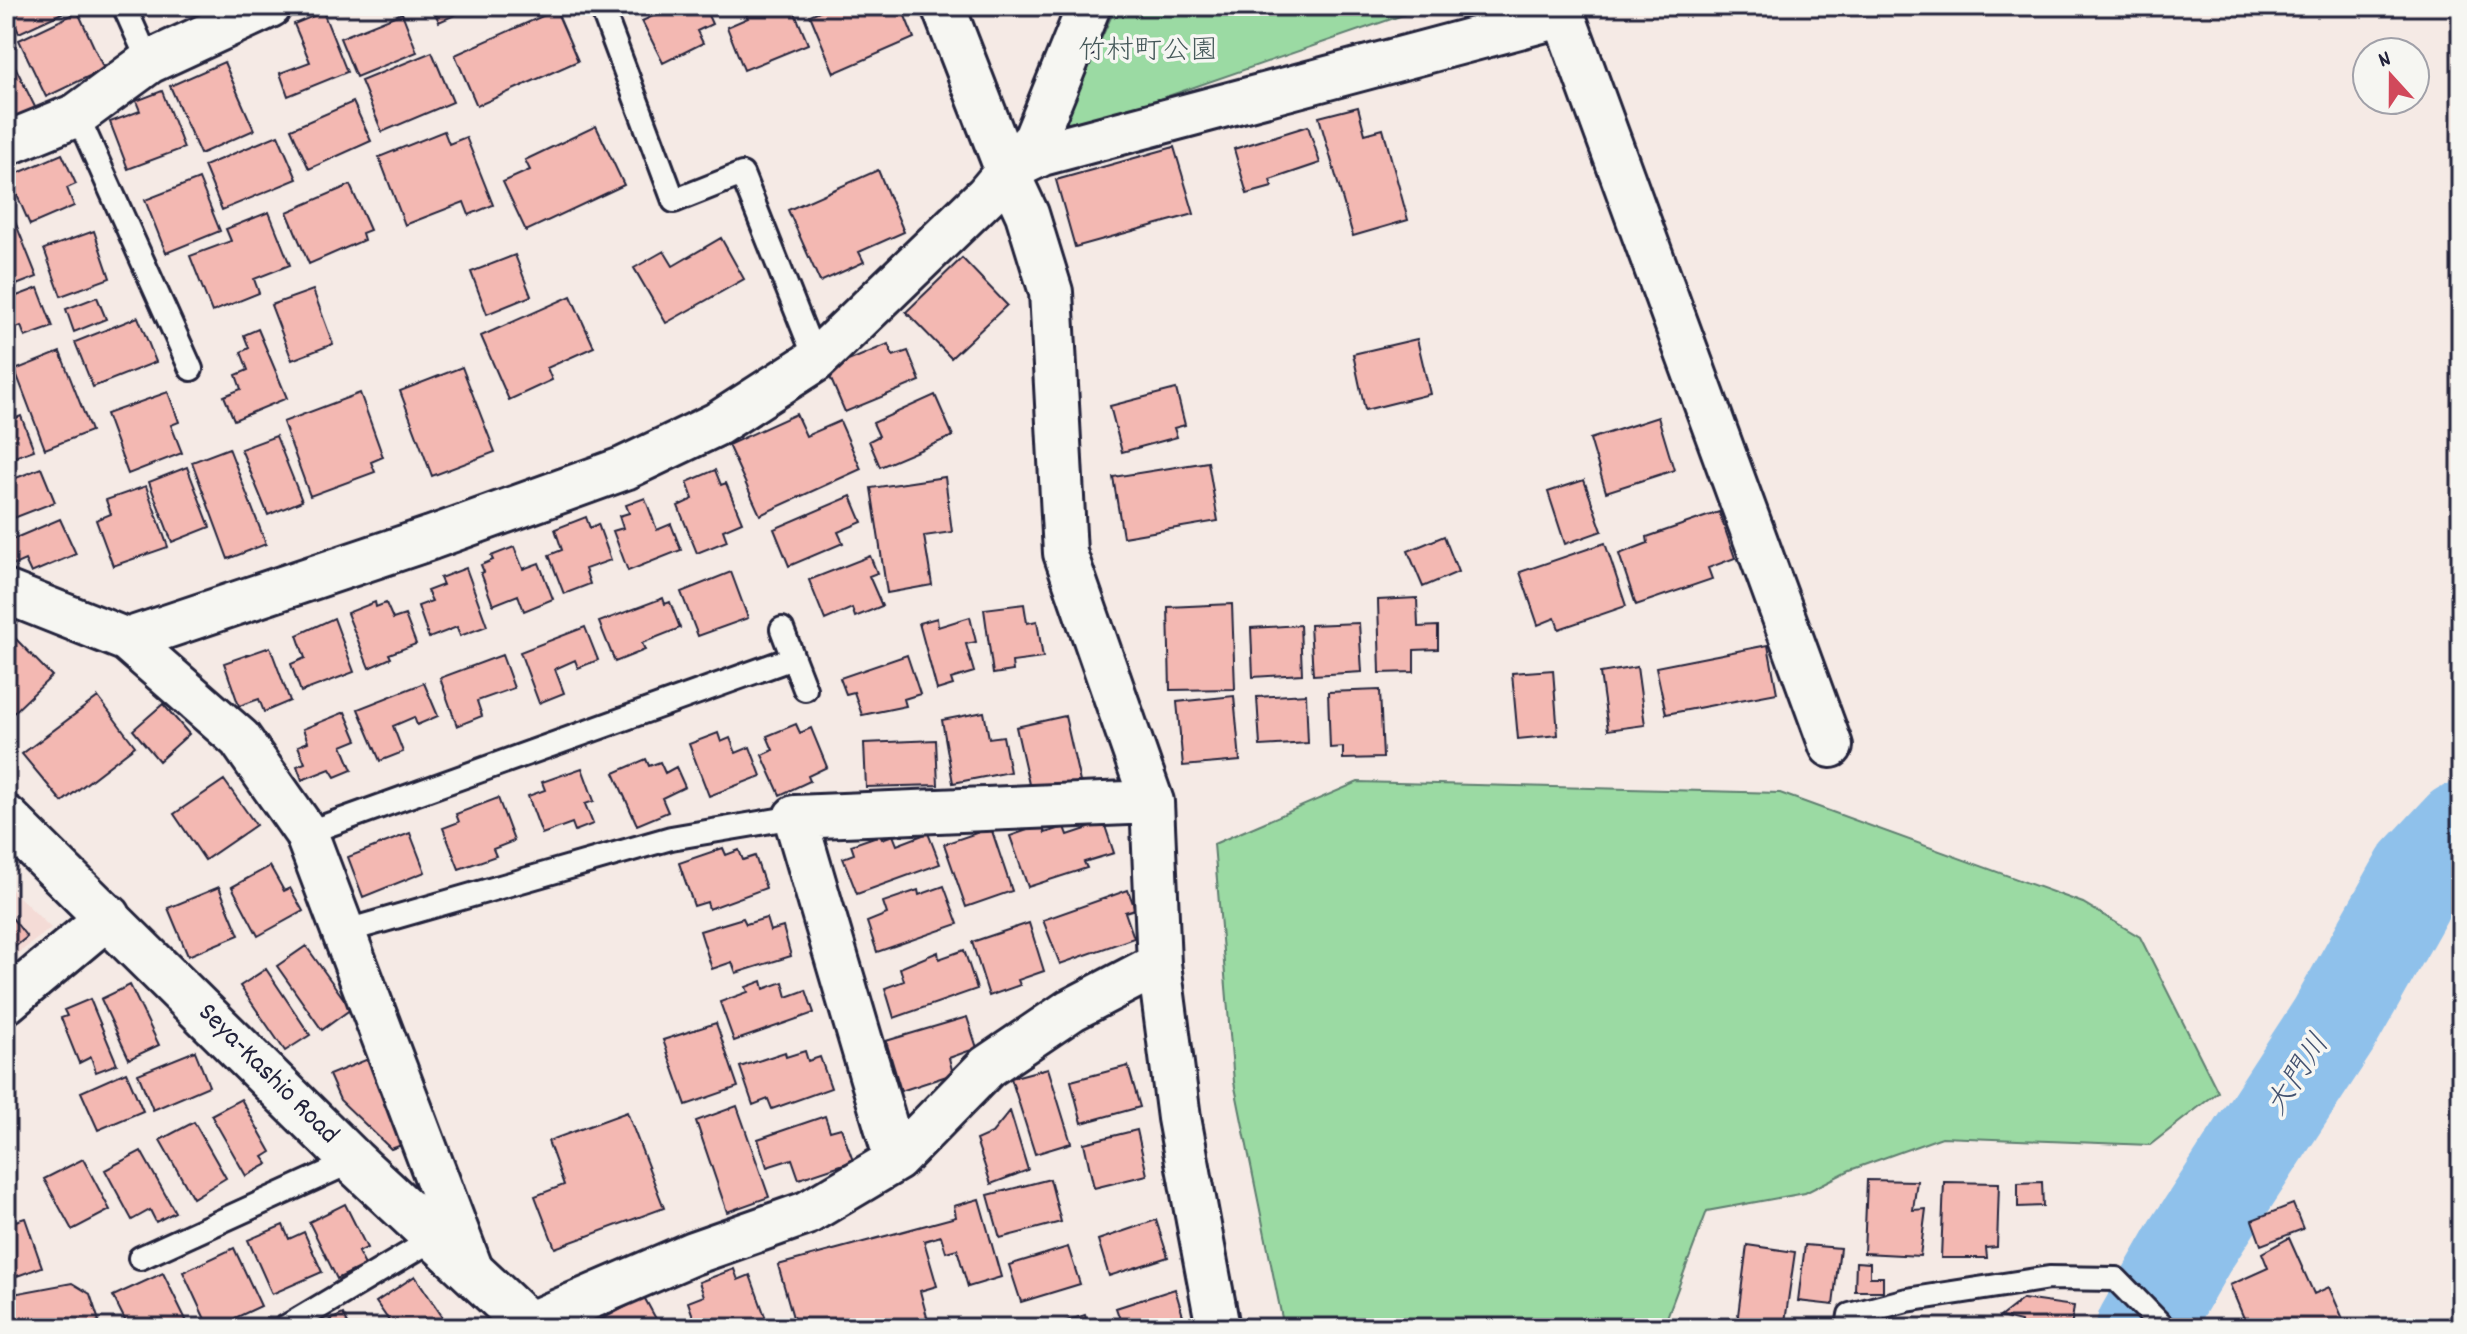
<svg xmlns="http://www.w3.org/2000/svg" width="2467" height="1334" viewBox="0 0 2467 1334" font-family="Dekko,'Klee One',sans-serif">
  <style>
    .built { fill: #f4dbd6 }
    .green { fill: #9bdaa3; stroke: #5e7e6f; stroke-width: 2 }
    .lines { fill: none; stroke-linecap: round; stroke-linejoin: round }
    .river { stroke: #8fc1eb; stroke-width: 94 }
    .building { fill: #f3b8b2; stroke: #22223b; stroke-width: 2 }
    .service-casing { stroke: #22223b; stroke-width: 28 }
    .minor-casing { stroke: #22223b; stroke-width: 48 }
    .secondary-casing { stroke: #22223b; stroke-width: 50 }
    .service { stroke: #f6f6f2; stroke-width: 22 }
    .minor { stroke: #f6f6f2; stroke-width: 42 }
    .secondary { stroke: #f6f6f2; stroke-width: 44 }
    .labels { text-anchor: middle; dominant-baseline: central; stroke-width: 7; stroke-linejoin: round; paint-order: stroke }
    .park-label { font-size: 28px; fill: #46595a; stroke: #f6f6f2 }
    .street-label { font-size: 28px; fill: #22223b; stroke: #f6f6f2 }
    .water-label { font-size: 30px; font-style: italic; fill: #435270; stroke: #f6f6f2 }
  </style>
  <rect width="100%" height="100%" fill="#f5eae5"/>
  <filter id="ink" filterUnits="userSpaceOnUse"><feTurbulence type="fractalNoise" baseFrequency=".0125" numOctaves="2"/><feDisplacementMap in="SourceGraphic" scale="16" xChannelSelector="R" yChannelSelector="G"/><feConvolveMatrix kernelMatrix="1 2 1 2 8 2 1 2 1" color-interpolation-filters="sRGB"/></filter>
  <g filter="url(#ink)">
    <path class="built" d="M6 884 51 928 6 963Z"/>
    <path class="green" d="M1116 6H1429L1058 134Z
      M1358 782 1780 793 2083 903 2140 937 2218 1092 2150 1145 1942 1137 1850 1170 1805 1193 1707 1211 1663 1328H1284L1234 1082 1214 844Z"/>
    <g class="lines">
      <path class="river" d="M2143 1328 2190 1246 2334 1025 2419 874 2461 829"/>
    </g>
    <path class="building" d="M6 6H77L19 33Z
      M432 6H475L439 22Z
      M656 6H721L707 13 712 24 697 31 703 43 663 63 642 21 660 13Z
      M742 6H792L808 44 744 70 727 27 748 18Z
      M831 6H901L914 38 834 73 810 15Z
      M556 10 578 61 477 106 455 55Z
      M78 12 104 69 46 97 19 40Z
      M323 12 347 72 288 96 280 73 310 62 294 24Z
      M402 13 417 52 356 77 340 38Z
      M6 48 36 109 11 121 6 111Z
      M432 52 453 102 382 132 361 81Z
      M224 62 254 130 200 154 170 86Z
      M162 91 184 148 128 169 110 122 140 111 136 101Z
      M353 102 371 141 309 169 291 129Z
      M1358 107 1365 134 1383 129 1408 220 1353 236 1319 117Z
      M596 126 624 185 526 231 503 182 530 170 525 160Z
      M1308 126 1320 163 1270 180 1272 187 1247 194 1234 149Z
      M444 131 449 144 466 137 493 205 469 215 464 202 405 225 379 157Z
      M278 135 297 179 222 210 204 166Z
      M1174 147 1194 214 1075 247 1056 180Z
      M62 154 76 184 67 188 74 206 30 225 9 177Z
      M878 170 904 232 859 252 864 262 820 282 788 210Z
      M199 179 220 231 166 253 145 200Z
      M350 185 370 230 362 233 364 240 309 264 287 212Z
      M6 199 37 277 6 289Z
      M269 212 290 265 254 279 259 293 212 312 190 256 231 241 226 229Z
      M94 231 110 278 61 296 44 249Z
      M721 238 744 279 666 323 634 268 664 251 673 266Z
      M515 255 531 296 487 314 471 272Z
      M962 258 1007 305 951 358 906 312Z
      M38 288 53 327 25 337 21 326 6 332V300Z
      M313 290 333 344 292 360 271 305Z
      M571 296 594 347 547 368 552 380 509 400 481 336Z
      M97 297 106 319 74 332 66 309Z
      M138 317 156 362 93 387 75 342Z
      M258 329 287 398 234 420 224 396 241 389 236 375 248 370 241 352 249 348 244 335Z
      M1417 339 1430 394 1365 410 1353 354Z
      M888 344 893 356 908 351 920 381 845 412 827 370Z
      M60 352 91 431 45 449 15 370Z
      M462 367 495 452 432 476 400 391Z
      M1176 389 1185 425 1174 428 1177 437 1122 452 1110 406Z
      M168 392 179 422 171 425 182 453 128 474 106 414Z
      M360 393 383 457 371 462 375 472 310 496 283 422Z
      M935 395 953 436 880 467 869 441 879 436 873 423Z
      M796 414 806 436 840 421 861 469 760 515 728 445Z
      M21 416 34 450 6 460V422Z
      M1658 417 1674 470 1606 492 1590 439Z
      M276 436 302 501 268 515 241 449Z
      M229 448 266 544 228 559 192 462Z
      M1208 462 1218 521 1123 537 1113 477Z
      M187 467 210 527 172 542 149 482Z
      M41 468 55 502 6 521V482Z
      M715 470 721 485 726 483 742 522 723 530 727 541 697 553 678 506 693 499 687 482Z
      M945 477 952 532 924 536 932 585 887 593 871 488Z
      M1584 480 1602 531 1565 544 1548 492Z
      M146 486 168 547 113 566 96 520 111 514 106 500Z
      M851 496 862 522 838 532 843 543 789 566 774 529Z
      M645 498 657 530 671 524 681 550 628 571 613 531 623 528 619 516 629 513 626 505Z
      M1719 512 1735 558 1708 568 1712 579 1636 605 1619 554 1648 543 1647 537Z
      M586 517 590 528 598 524 611 560 585 569 590 584 564 594 549 555 562 550 555 529Z
      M60 519 76 554 31 573 25 560 7 568 6 542Z
      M1444 536 1458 572 1423 587 1408 551Z
      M1605 543 1626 606 1559 629 1555 618 1538 625 1520 572Z
      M514 547 523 569 539 563 553 599 524 611 518 595 493 605 481 573 484 572 481 565 493 560 491 556Z
      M870 556 877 573 869 576 882 606 855 617 852 608 825 620 809 580Z
      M466 568 487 626 460 636 457 627 429 638 418 606 432 601 427 591 443 585 440 578Z
      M731 572 748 618 698 636 681 592Z
      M663 598 665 604 670 602 680 628 642 643 645 650 615 662 599 622Z
      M1417 598 1418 627 1438 626V649L1414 650V672L1380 673 1378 600Z
      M375 602 376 607 386 603 393 619 405 615 416 644 389 654 391 658 369 668 347 613Z
      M1024 604 1027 623 1037 621 1043 658 1012 662 1013 671 993 674 984 609Z
      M1232 604 1235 689 1170 690 1168 607Z
      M970 617 976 642 966 644 974 672 951 679 953 685 937 690 919 623 937 618 938 627Z
      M334 618 354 672 301 692 291 664 305 658 297 635Z
      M1359 623 1362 672 1313 675 1310 625Z
      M1300 625 1302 674 1253 677 1251 628Z
      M585 627 598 660 578 668 575 660 555 669 564 693 539 703 520 652Z
      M13 636 52 676 6 720V642Z
      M1768 645 1777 693 1666 714 1656 667Z
      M270 647 290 701 264 712 259 699 239 706 224 663Z
      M502 655 514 688 477 701 482 716 457 726 440 678Z
      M907 655 920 694 904 699 906 706 862 715 854 692 846 694 840 678Z
      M1637 667 1645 725 1608 730 1600 673Z
      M1553 670 1558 735 1518 739 1512 673Z
      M424 683 438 716 417 725 414 717 393 726 403 752 380 761 358 709Z
      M1380 690 1383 758 1343 759V747L1330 748 1328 692Z
      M1306 694 1308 743 1260 746 1257 697Z
      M1234 696 1240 761 1183 766 1177 702Z
      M98 697 135 746 62 802 22 754Z
      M163 704 189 734 159 761 133 730Z
      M345 712 357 740 342 746 352 770 335 777 330 769 302 780 297 766 305 763 298 746 308 742 303 729Z
      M984 712 989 738 1003 736 1010 772 953 783 942 720Z
      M1065 716 1080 782 1031 793 1016 727Z
      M796 724 800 733 811 728 827 767 808 776 810 781 780 795 762 755 773 750 767 736Z
      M718 733 721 742 730 738 736 753 750 747 761 776 709 796 689 744Z
      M936 740 938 785 866 787 864 743Z
      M646 759 649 766 660 762 665 773 676 767 685 787 662 798 668 812 637 825 614 773Z
      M582 768 594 801 585 804 593 824 575 831 572 823 542 834 528 796 545 790 542 782Z
      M224 780 256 825 205 860 174 814Z
      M498 798 514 841 493 849 496 856 459 869 443 828 459 822 456 814Z
      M1104 823 1114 853 1084 862 1087 868 1028 887 1010 836 1042 825 1045 833 1065 827 1068 835Z
      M991 828 1012 891 966 907 944 844Z
      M410 833 425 872 363 897 348 857Z
      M928 833 940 864 857 894 843 858 854 854 851 845 880 835 882 839 893 835 897 845Z
      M723 848 726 855 739 850 743 860 755 856 766 888 709 909 707 902 694 906 679 863Z
      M270 866 284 891 290 888 303 911 258 936 232 887Z
      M944 886 958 924 877 952 867 922 887 914 883 902 918 890 919 895Z
      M219 887 239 935 188 956 168 908Z
      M1128 890 1135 909 1125 912 1134 938 1060 964 1043 920Z
      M6 910 27 937 6 954Z
      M743 918 746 924 766 918 770 931 783 927 791 956 736 973 732 962 712 969 700 931Z
      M1029 923 1044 971 1018 980 1020 985 989 996 972 942Z
      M306 946 351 1009 322 1030 277 966Z
      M964 950 977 989 894 1018 885 988 904 981 900 968 938 952 939 959Z
      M266 969 310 1035 285 1051 240 986Z
      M762 981 764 989 783 982 787 997 806 990 814 1013 734 1041 720 1002 748 992 746 987Z
      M130 985 159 1045 129 1059 101 999Z
      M90 999 117 1064 96 1072 91 1057 79 1063 61 1018 67 1016 64 1010Z
      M967 1017 977 1048 949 1058 953 1074 901 1091 886 1041Z
      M716 1023 738 1087 686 1105 663 1040Z
      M195 1051 209 1086 153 1110 138 1074Z
      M805 1051 808 1061 820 1057 831 1088 772 1109 768 1099 753 1105 740 1067 785 1052 786 1057Z
      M373 1057 407 1143 391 1149 340 1100 329 1075Z
      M1128 1066 1140 1107 1082 1123 1071 1081Z
      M1048 1068 1071 1143 1035 1154 1011 1078Z
      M126 1072 143 1111 98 1130 81 1092Z
      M241 1099 271 1152 263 1157 268 1164 246 1176 211 1115Z
      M737 1106 769 1197 727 1212 696 1121Z
      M1010 1111 1028 1170 991 1184 976 1140 992 1133Z
      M627 1112 664 1208 555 1248 535 1196 564 1185 548 1141Z
      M825 1116 830 1131 841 1128 853 1161 799 1179 792 1159 767 1167 758 1139Z
      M194 1122 226 1178 193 1198 160 1140Z
      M1137 1130 1147 1175 1094 1188 1084 1143Z
      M141 1151 175 1212 156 1222 150 1210 132 1220 105 1170Z
      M83 1159 110 1210 72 1230 44 1179Z
      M1050 1179 1061 1222 1000 1238 988 1195Z
      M1867 1180 1917 1181 1913 1210 1926 1209 1920 1256 1864 1253Z
      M1944 1182 1999 1183 1997 1247 1986 1248 1987 1258H1941Z
      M2042 1182 2043 1206 2018 1207V1183Z
      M979 1199 1001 1277 968 1287 957 1249 946 1252 941 1236 924 1241 937 1286 920 1291 930 1328H796L778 1265 956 1217 954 1206Z
      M345 1204 367 1248 358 1252 365 1265 337 1279 309 1222Z
      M2293 1204 2303 1229 2261 1245 2252 1220Z
      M25 1218 42 1267 6 1280V1224Z
      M1156 1220 1168 1257 1109 1276 1098 1240Z
      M283 1225 289 1239 304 1232 322 1272 272 1294 248 1240Z
      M2289 1238 2314 1294 2329 1287 2347 1328H2248L2230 1285 2268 1268 2262 1253Z
      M1747 1245 1795 1252 1785 1322 1766 1320 1765 1326 1737 1323Z
      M1805 1245 1840 1248 1833 1305 1798 1301Z
      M1068 1247 1080 1284 1021 1302 1009 1265Z
      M234 1248 261 1306 235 1318 240 1328H209L183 1272Z
      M1856 1262 1870 1263V1277H1883V1291H1855Z
      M734 1269 738 1280 750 1275 766 1319 744 1328H697L688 1302 704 1296 699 1282Z
      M163 1273 190 1328H129L113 1296Z
      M415 1276 450 1328H394L376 1302Z
      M72 1283 90 1294 99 1321 83 1328 80 1321 67 1328H17L13 1294Z
      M1175 1289 1186 1326 1123 1328 1116 1308Z
      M644 1297 661 1328H593L591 1325Z
      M2023 1299 2074 1306 2071 1328H2020L2021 1322 2000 1317Z
      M343 1314 350 1328H313Z
      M1085 1315 1089 1328H1045Z
      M1885 1323 1909 1328H1884Z"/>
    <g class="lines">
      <g class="service-casing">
        <path id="service" d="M124 6 149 62
          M601 6 674 201 742 174 816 360
          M77 115 191 369
          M793 658 805 689
          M306 833 793 658 782 629
          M343 932 671 838 795 817
          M140 1258 353 1161
          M284 1328 435 1238
          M1848 1328 1850 1315 1907 1300 2049 1278 2116 1279 2164 1328"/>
      </g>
      <g class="minor-casing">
        <path id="minor" d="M943 6 1007 171 1027 214 1051 292 1065 553 1152 802 1159 964 1179 1118 1218 1328
          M1560 6 1831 746
          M6 144 77 115 149 62 270 6
          M1009 168 1035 139 1089 6
          M6 592 127 640 431 538 625 468 717 424 816 360 987 195 1007 171 1042 154 1564 15
          M127 640 240 739 306 833 472 1271
          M6 1002 109 916
          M896 1160 795 817 1152 802
          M528 1324 693 1253 807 1213 896 1160 987 1067 1071 1010 1159 964"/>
      </g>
      <g class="secondary-casing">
        <path id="secondary" d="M6 818 353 1161 532 1328"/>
      </g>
      <use href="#service" class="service"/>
      <use href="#minor" class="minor"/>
      <use href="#secondary" class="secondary"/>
    </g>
  </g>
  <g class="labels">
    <g class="park-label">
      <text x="1148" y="53">竹村町公園</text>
    </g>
    <g class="street-label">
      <text transform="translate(267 1075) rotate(45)">Seya-Kashio Road</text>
    </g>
    <g class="water-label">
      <text transform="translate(2300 1076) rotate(-57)">大門川</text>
    </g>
  </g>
  <rect width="2467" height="1334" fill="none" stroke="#f6f6f2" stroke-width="32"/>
  <rect x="16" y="16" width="2435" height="1302" fill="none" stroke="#22223b" stroke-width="3" filter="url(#ink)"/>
  <g transform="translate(2391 76) rotate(339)"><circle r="38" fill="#f6f6f2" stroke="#a1a1a9" stroke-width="2"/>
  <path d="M0-6L14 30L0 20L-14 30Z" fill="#d1495b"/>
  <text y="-12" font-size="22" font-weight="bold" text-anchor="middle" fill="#22223b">N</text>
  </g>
</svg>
